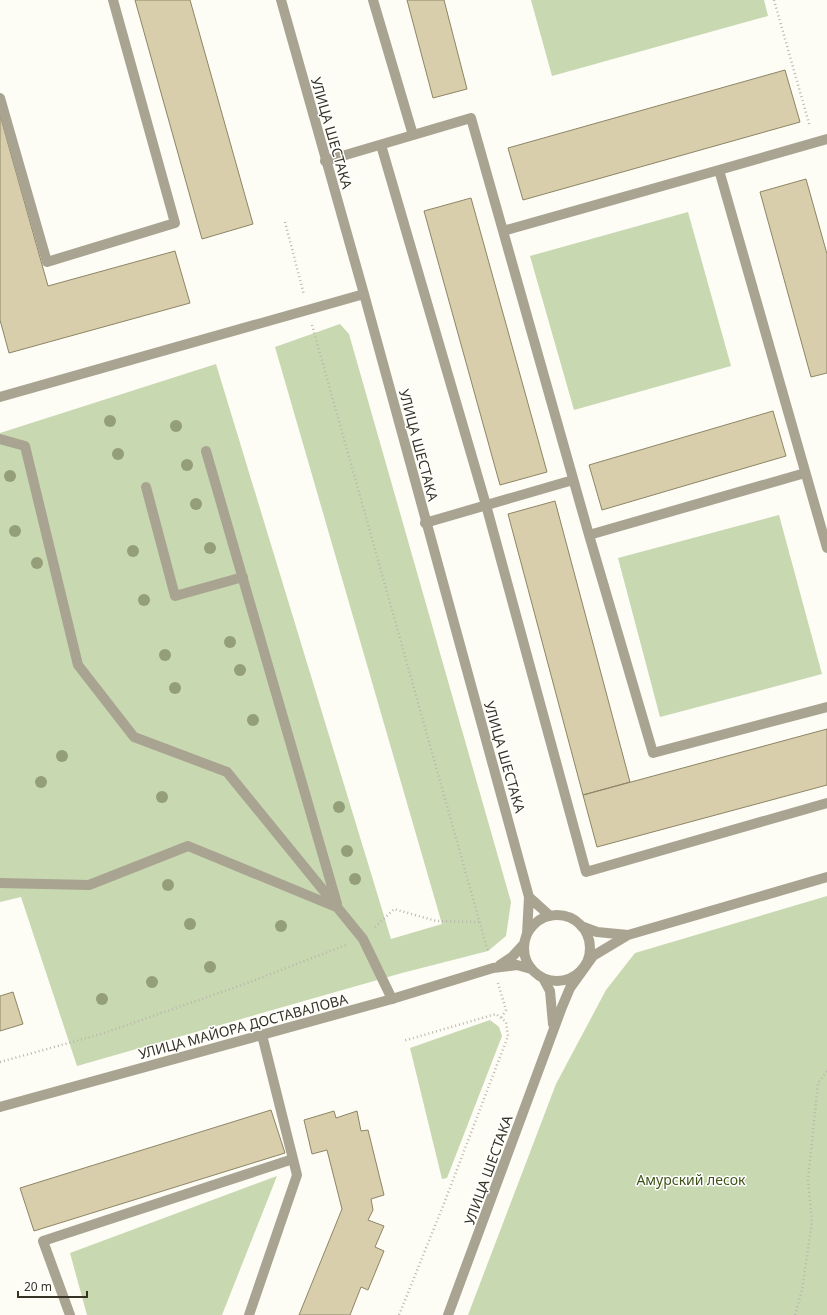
<svg xmlns="http://www.w3.org/2000/svg" width="827" height="1315" viewBox="0 0 827 1315" font-family="'Noto Sans',sans-serif">
  <style>
    .green { fill: #c8d8b1 }
    .building { fill: #d8ceac; stroke: #8d8565 }
    .lines { fill: none; stroke-linecap: round; stroke-linejoin: round }
    .path { stroke: #b9b7ad; stroke-width: 2.5; stroke-dasharray: 1 3; stroke-linecap: butt }
    .lane { stroke: #a9a391; stroke-width: 10 }
    .street { stroke: #a9a391; stroke-width: 10 }
    .tree { fill: #949f79 }
    .labels { text-anchor: middle; dominant-baseline: central; stroke-width: 3; stroke-linejoin: round; paint-order: stroke }
    .street-label { font-size: 14px; fill: #363325; stroke: #fff }
    .park-label { font-size: 14px; fill: #3e5314; stroke: #fff }
  </style>
  <rect width="100%" height="100%" fill="#fdfcf5"/>
  <path class="green" d="M531 0H764L768 16 552 76Z
    M688 212 731 366 574 410 530 256Z
    M340 324 349 334 511 902 506 936 488 951 402 973 77 1066 21 897 0 902V433L216 364 391 939 442 924 275 347Z
    M779 515 822 674 660 717 618 558Z
    M827 896V1315H468L556 1084 606 990 635 953Z
    M490 1020 499 1027 502 1036 447 1178 442 1179 410 1048Z
    M277 1176 222 1315H87L70 1253Z"/>
  <path class="building" d="M135 0H190L253 224 202 239Z
    M407 0H444L467 89 433 98Z
    M785 70 800 122 523 200 508 148Z
    M0 115 48 286 175 251 190 303 9 353 0 320Z
    M806 179 827 254V373L811 377 760 192Z
    M471 198 547 472 500 485 424 211Z
    M773 411 786 456 602 510 589 465Z
    M555 501 630 782 583 795 508 514Z
    M827 729V785L597 847 583 795Z
    M13 992 23 1024 0 1031V996Z
    M271 1110 285 1153 34 1231 20 1188Z
    M334 1111 336 1118 357 1111 361 1131 368 1130 384 1195 371 1199 373 1210 368 1220 384 1226 375 1247 384 1251 368 1290 361 1287 350 1315H299L342 1209 327 1150 312 1154 304 1120Z"/>
  <g class="lines">
    <path class="path" d="M774 0 810 127
      M285 222 304 295
      M312 325 488 952
      M375 927 394 909 436 921 479 922
      M498 983 506 1010 501 1018
      M0 1062 101 1034 242 985 346 945
      M399 1315 443 1206 508 1036 506 1022 496 1014 403 1041
      M795 1315 802 1290 812 1222 808 1180 818 1083 827 1071"/>
    <path class="lane" d="M373 0 413 135
      M381 145 486 505 586 872 827 803
      M325 161 471 118 503 231
      M719 170 827 139
      M0 439 25 446 78 665 134 737 227 772 363 939 392 999
      M206 451 337 904
      M146 487 175 596 243 577
      M425 523 573 480
      M589 535 805 473
      M827 548 719 170 503 231 589 535 653 753 827 707
      M0 883 89 885 188 846 336 907"/>
    <path class="street" d="M281 0 364 294 529 897 527 934
      M0 98 47 262 175 223 113 0
      M0 397 364 294
      M529 897 550 916
      M524 948a33 33 0 1 1 66 0a33 33 0 1 1-66 0Z
      M581 926 597 932 628 935
      M500 965 512 957 524 944
      M543 978 550 991 553 1024
      M0 1107 392 999 493 968 517 965 531 969
      M70 1315 43 1241 293 1159
      M249 1315 297 1175 262 1035
      M448 1315 562 1007 570 988 593 956 628 935 827 877"/>
  </g>
  <g class="tree">
    <circle cx="110" cy="421" r="6"/>
    <circle cx="176" cy="426" r="6"/>
    <circle cx="118" cy="454" r="6"/>
    <circle cx="187" cy="465" r="6"/>
    <circle cx="10" cy="476" r="6"/>
    <circle cx="196" cy="504" r="6"/>
    <circle cx="15" cy="531" r="6"/>
    <circle cx="210" cy="548" r="6"/>
    <circle cx="133" cy="551" r="6"/>
    <circle cx="37" cy="563" r="6"/>
    <circle cx="144" cy="600" r="6"/>
    <circle cx="230" cy="642" r="6"/>
    <circle cx="165" cy="655" r="6"/>
    <circle cx="240" cy="670" r="6"/>
    <circle cx="175" cy="688" r="6"/>
    <circle cx="253" cy="720" r="6"/>
    <circle cx="62" cy="756" r="6"/>
    <circle cx="41" cy="782" r="6"/>
    <circle cx="162" cy="797" r="6"/>
    <circle cx="339" cy="807" r="6"/>
    <circle cx="347" cy="851" r="6"/>
    <circle cx="355" cy="879" r="6"/>
    <circle cx="168" cy="885" r="6"/>
    <circle cx="190" cy="924" r="6"/>
    <circle cx="281" cy="926" r="6"/>
    <circle cx="210" cy="967" r="6"/>
    <circle cx="152" cy="982" r="6"/>
    <circle cx="102" cy="999" r="6"/>
  </g>
  <g class="labels">
    <g class="street-label">
      <text transform="translate(332 133) rotate(74)">УЛИЦА ШЕСТАКА</text>
      <text transform="translate(419 445) rotate(75)">УЛИЦА ШЕСТАКА</text>
      <text transform="translate(505 757) rotate(74)">УЛИЦА ШЕСТАКА</text>
      <text transform="translate(243 1026) rotate(-15)">УЛИЦА МАЙОРА ДОСТАВАЛОВА</text>
      <text transform="translate(488 1170) rotate(-70)">УЛИЦА ШЕСТАКА</text>
    </g>
    <g class="park-label">
      <text x="691" y="1179">Амурский лесок</text>
    </g>
  </g>
  <path d="M18 1291v6h69v-6" fill="none" stroke="#363325" stroke-width="2"/>
  <text x="24" y="1291" font-size="12" fill="#363325" stroke="#ffffff" stroke-width="3" paint-order="stroke">20 m</text>
</svg>
